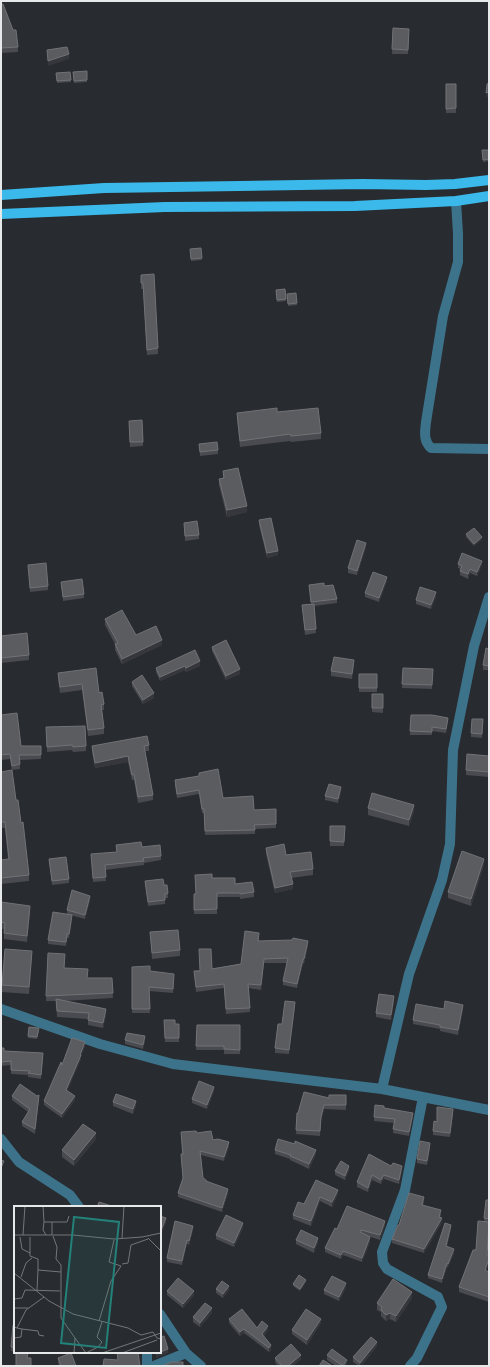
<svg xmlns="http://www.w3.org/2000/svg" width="490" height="1367" viewBox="0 0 490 1367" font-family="Karla,sans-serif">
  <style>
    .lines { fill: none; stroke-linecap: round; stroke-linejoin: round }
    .minor { stroke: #3d738a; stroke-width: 10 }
    .primary { stroke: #3ab9ea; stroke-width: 10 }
    .wall { fill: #4a4b50 }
    .shaded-wall { fill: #35373c }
    .building { fill: #5b5c60; stroke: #707276 }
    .inset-road { fill: none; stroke: #74777a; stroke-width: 1 }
    .view { fill: #24817a; fill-opacity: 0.15; stroke: #24817a; stroke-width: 2 }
    .inset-edge { fill: none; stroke: #e6e8ea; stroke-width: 2 }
  </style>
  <rect width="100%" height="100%" fill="#282b2f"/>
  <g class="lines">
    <path class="minor" d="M456 201 458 234V262L443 316 426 422C425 432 423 440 431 448L489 449
      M1 1009 100 1044 173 1064 382 1089 489 1110
      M382 1089 409 974 442 880 450 844 453 750 474 646 489 597
      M1 1139 19 1162 70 1195 79 1207
      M160 1314 186 1353 201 1366
      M147 1352V1366
      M154 1366 186 1353
      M410 1366 417 1358 442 1307 438 1297 387 1269 383 1263 382 1252 405 1190 423 1097"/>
    <path class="primary" d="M1 195 104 188 363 184 426 185 455 184 489 180
      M1 214 165 207 355 206 456 201 489 196"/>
  </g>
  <path class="wall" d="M1 4 18 47V52L1 53Z
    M393 28 409 29 408 54H392Z
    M87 71V82L74 83 73 72Z
    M70 72 71 82 57 83 56 73Z
    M446 84H456V113H446Z
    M482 150H489V161L483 162Z
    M201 248 202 260 191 261 190 249Z
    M141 275 158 348V354L147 355 143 289H141Z
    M285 289 286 301 277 302 276 290Z
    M296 293 297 305 288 306 287 294Z
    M277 412 321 433V439L291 442 290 441 240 447 237 419V413Z
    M129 421 143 442V446L130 447Z
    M199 444 218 450V454L200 456Z
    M223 471 247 512 227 517 219 485V479L223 478Z
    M259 520 278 555 267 558 259 525Z
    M184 523 199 535V539L185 541Z
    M466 534 482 539 474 546 466 537Z
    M366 547 357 575 348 573V568Z
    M458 564 482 565 477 576 470 573 468 579 460 575V571L461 569 458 568Z
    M28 565 48 586V590L30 592Z
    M387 581 379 602 365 597V593Z
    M61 582 84 594V598L63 601Z
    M309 585 324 586 337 599V603L314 606 316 633 305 635 302 605 311 604Z
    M436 597 431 609 416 604V600Z
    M105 619 136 635 162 645 122 664 115 650V644L105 625Z
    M1 636 29 655V660L1 663V670Z
    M212 647 240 674 226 680 212 651Z
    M489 649V670H483V665Z
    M354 664 352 679 331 676V671Z
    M200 666 186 672 185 670 160 681 156 672V668Z
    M403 668 433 669 432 689 402 688Z
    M58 673 99 693 104 704V710H102L104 728V734L88 736 82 690 60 693 58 679Z
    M359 674H377V692H359Z
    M132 682 154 698 143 704 132 686Z
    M372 694H383V713L372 712Z
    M1 715 21 746H41V759L20 760V769L12 770 10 759 1 760Z
    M411 715 448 721 446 733 432 731V735H410Z
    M483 719 482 738 471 737V733Z
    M46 727 86 746V751L73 752 72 750 47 752Z
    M149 745V751H145L153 795V800L138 803 134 780H132L128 762 95 768 92 752V746Z
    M489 756V777L466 775V770Z
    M1 772 16 800 29 875V881L1 884V860L8 859 5 828H1Z
    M199 773 223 798 254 810 276 809V828L255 829V834L205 835 204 813H202L199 794 177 798 175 785V780L199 776Z
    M341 791 338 803 325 800V796Z
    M368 808 414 811 409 826 368 815Z
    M330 826H345L344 846H330Z
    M116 845 142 847 161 856V860L144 863V865L105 870 106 881 93 882 91 854 117 852Z
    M266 848 286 855 313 869V875L291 878 293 889 275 893 266 854Z
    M49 859 69 879V883L52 885Z
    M484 865 471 906 448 898V892Z
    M212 878 235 884 254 892V897L240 899V897H217V914H194V894H195Z
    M145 881 164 885 168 893V898H165V904L148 906Z
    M90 900 85 919 67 914V910Z
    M1 902 30 912 27 942 4 939V929H1Z
    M72 920 69 938H67L66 946 48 944V940Z
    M150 932 180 950V956L152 959Z
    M259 937V941L308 945 304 964 303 963 297 988 283 985V981L287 963H264L261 990 249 988 250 1012 226 1014 224 988 196 992 194 971 241 964Z
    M32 958 29 994 2 992V985Z
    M65 960 64 968 88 978H112L113 998 63 1001 106 1015 103 1028 88 1025V1019L57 1017 56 1001H46V996Z
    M132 967 174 978 173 993 149 991 150 1013H132Z
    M394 1001 391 1020 376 1017V1013Z
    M295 1006 289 1054 275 1053V1048L282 1024Z
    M444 1009H463L458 1035 440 1031V1029L413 1024V1020Z
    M164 1020 175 1024H179V1042H165Z
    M197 1025H240V1054H224V1050H196Z
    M39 1030 37 1039 28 1038V1036Z
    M125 1040 145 1041 143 1049 125 1044Z
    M85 1046 81 1056V1059L67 1091 75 1100 62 1118 44 1105V1101L62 1065Z
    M1 1048 4 1051 43 1057 41 1079 28 1077V1075L11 1074V1065L1 1066Z
    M214 1091 207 1109 192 1103V1099Z
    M346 1095V1110L324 1109 321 1121 320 1136 296 1134 298 1113 329 1098Z
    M12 1096 39 1099 35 1134 22 1126V1122L28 1112 12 1100Z
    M113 1102 136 1105 133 1114 113 1106Z
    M384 1108 413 1117 409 1136 393 1133 394 1123 374 1121V1117Z
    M453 1113 450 1137 433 1135V1131L437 1122Z
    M181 1132 197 1133 229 1146 224 1161 201 1155 203 1178 206 1181 228 1193 222 1212 178 1197V1193L183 1179 181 1158V1154H182Z
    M96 1139 74 1166 62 1157V1150Z
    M430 1147 427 1165 417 1163V1159Z
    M275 1150 316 1154 309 1169 290 1160V1159L275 1154Z
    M391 1166 402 1170 399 1184 384 1179 381 1184 372 1180 368 1192 357 1187V1182Z
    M349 1170 345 1180 335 1175V1171Z
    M316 1180 338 1194 332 1207 320 1201 311 1226 293 1219V1215L304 1204Z
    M489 1200V1230L486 1271 489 1272V1302L459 1292V1287L476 1250 484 1222V1218Z
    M424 1201 423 1205 441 1214 440 1218 442 1222 424 1253 392 1243V1239L399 1225Z
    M385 1225 380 1240 368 1236 370 1242 362 1262 343 1255 341 1259 325 1252V1248L337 1229Z
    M243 1228 234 1247 216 1239V1235Z
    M451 1229 447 1246 454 1253 448 1267H447L442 1283 428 1278V1275Z
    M193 1230 189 1245 187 1244 182 1265 167 1262V1258Z
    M296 1240 318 1242 314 1253 296 1244Z
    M306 1282 300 1291 293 1286V1284Z
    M346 1287 339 1301 324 1294V1290Z
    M216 1289 229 1290 223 1298 216 1293Z
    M167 1291 194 1295 183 1308 167 1295Z
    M412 1298 396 1322 390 1319 386 1321 381 1316V1312L377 1310V1303Z
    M212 1313 200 1327 193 1322V1317Z
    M229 1319 257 1328 268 1330 264 1336 271 1350 269 1352 244 1333 240 1336 229 1323Z
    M321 1323 307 1345 292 1334V1330Z
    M15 1326V1352L11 1351V1347Z
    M377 1346 361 1366H359L353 1362V1357Z
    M327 1355 347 1364 346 1366H336L327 1360Z
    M58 1358 76 1366H59L58 1362Z
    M275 1358 301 1359 293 1366H278L275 1362Z"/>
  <path class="shaded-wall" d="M69 54V59L48 66V61Z
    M489 92V96L486 97V93Z
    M247 506V512L227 517V510Z
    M482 537V539L474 546V544Z
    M366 543V547L357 575V571Z
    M278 551V555L267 558V553Z
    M482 561V565L477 576V572Z
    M470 569V573L468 579V574Z
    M387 577V581L379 602V598Z
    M436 592V597L431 609V605Z
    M162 640V645L122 664V659Z
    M354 660V664L352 679V674Z
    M200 661V666L186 672V668Z
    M185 666V670L160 681V677Z
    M240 669V674L226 680V676Z
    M154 693V698L143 704V700Z
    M128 756V762L95 768V763Z
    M341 787V791L338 803V799Z
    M414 805V811L409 826V820Z
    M484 859V865L471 906V899Z
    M293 884V889L275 893V888Z
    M90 896V900L85 919V915Z
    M30 906V912L27 942V936Z
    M72 915V920L69 938V934Z
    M308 941V945L304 964V959Z
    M32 951V958L29 994V987Z
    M264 959V963L261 990V985Z
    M303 959V963L297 988V984Z
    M394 996V1001L391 1020V1015Z
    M295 1002V1006L289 1054V1050Z
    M463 1005V1009L458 1035V1030Z
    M106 1009V1015L103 1028V1023Z
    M145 1036V1041L143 1049V1045Z
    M85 1042V1046L81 1056V1059L66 1094V1090Z
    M214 1087V1091L207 1109V1105Z
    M39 1095V1099L35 1134V1129Z
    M75 1096V1100L62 1118V1114Z
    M136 1101V1105L133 1114V1109Z
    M324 1105V1109L321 1121 320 1136 321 1117Z
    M413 1113V1117L409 1136V1132Z
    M96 1133V1139L74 1166V1160Z
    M229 1142V1146L224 1161V1157Z
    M430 1143V1147L427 1165V1161Z
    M316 1150V1154L309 1169V1164Z
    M349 1166V1170L345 1180V1176Z
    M402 1166V1170L399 1184V1180Z
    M372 1175V1180L368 1192V1188Z
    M384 1175V1179L381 1184V1180Z
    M228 1189V1193L222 1212V1208Z
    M338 1190V1194L332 1207V1202Z
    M320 1197V1201L311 1226V1221Z
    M166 1218V1223L160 1238V1233Z
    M442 1218V1222L424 1253V1249Z
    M385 1221V1225L380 1240V1235Z
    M243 1223V1228L234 1247V1243Z
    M451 1225V1229L446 1250V1246Z
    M193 1226V1230L189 1245V1241Z
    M370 1237V1242L362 1262V1258Z
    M318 1238V1242L314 1253V1248Z
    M187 1240V1244L182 1265V1261Z
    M454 1249V1253L448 1267V1264Z
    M343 1251V1255L341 1259V1255Z
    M489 1259V1264L485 1276V1270Z
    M447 1263V1267L442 1283V1279Z
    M306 1280V1282L300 1291V1289Z
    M346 1283V1287L339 1301V1297Z
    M229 1286V1290L223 1298V1294Z
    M194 1291V1295L183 1308V1304Z
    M412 1292V1298L396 1322V1316Z
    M212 1308V1313L200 1327V1323Z
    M390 1313V1319L386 1321V1315Z
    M321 1319V1323L307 1345V1340Z
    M268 1326V1330L262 1338V1334Z
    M244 1329V1333L240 1336V1332Z
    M377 1342V1346L361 1366H360V1363Z
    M271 1345V1350L269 1352V1348Z
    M168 1349V1353L156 1358V1354Z
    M301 1355V1359L293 1366H288Z
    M347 1360V1364L346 1366H343Z"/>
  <path class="building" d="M1 4H3L13 30H16L18 47 1 48Z
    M393 28 409 29 408 50 392 49Z
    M67 47 69 54 48 61 47 50Z
    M87 71V80L74 81 73 72Z
    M70 72 71 80 57 81 56 73Z
    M489 83V92L486 93 487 84Z
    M446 84H456V108L446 109Z
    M482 150H489V159L483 160Z
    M201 248 202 258 191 259 190 249Z
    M154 274 158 348 147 350 143 283H141V275Z
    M285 289 286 299 277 300 276 290Z
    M296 293 297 303 288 304 287 294Z
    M277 408V412L318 408 321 433 291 436 290 434 240 441 237 413Z
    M142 420 143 442H130L129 421Z
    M217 442 218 450 200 452 199 444Z
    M238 468 247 506 227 510 219 479 224 478 223 471Z
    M271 518 278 551 267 553 259 520Z
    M197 521 199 535 185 536 184 523Z
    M474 528 482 537 474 544 466 534Z
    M357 540 366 543 357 571 348 568Z
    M462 553 482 561 477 572 470 569 468 574 460 571 462 566 458 564Z
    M46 563 48 586 30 588 28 565Z
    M373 572 387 577 379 598 365 593Z
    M82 579 84 594 63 597 61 582Z
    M324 583V586L333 585 337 599 311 602 309 585Z
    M420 587 436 592 431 605 416 600Z
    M314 604 316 629 305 630 302 605Z
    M122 610 136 635 156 626 162 640 122 659 115 644 118 643 105 619Z
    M27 633 29 655 1 658V636Z
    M226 640 240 669 226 676 212 647Z
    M486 648 489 649V666L483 665Z
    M195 650 200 661 186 668 185 666 160 677 156 668Z
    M334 657 354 660 352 674 331 671Z
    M96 668 99 693 102 692 104 704 101 705 104 728 88 730 82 684 60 687 58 673Z
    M403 668 433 669 432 685 402 684Z
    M359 674H377V688H359Z
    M142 675 154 693 143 700 132 682Z
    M372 694H383V708H372Z
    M17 713 21 746H41V755H19L20 764 12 766 10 754 1 755V715Z
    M411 715H432L448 718 446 729 432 727V732L410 731Z
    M472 719H483L482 734 471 733Z
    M85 726 86 746 73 747 72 745 47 747 46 727Z
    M147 736 149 745 144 746 153 795 138 797 134 774 132 775 128 756 95 763 92 746Z
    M467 754 489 756V772L466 770Z
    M218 769 223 798 253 796 254 810 276 809V824L254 825 255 830 205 831 204 809H202L199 790 177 794 175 780 199 776V773Z
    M12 770 16 800H18L21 823 23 822 29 875 1 878V860L9 859 5 822H1V772Z
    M329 784 341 787 338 799 325 796Z
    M372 793 414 805 409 820 368 808Z
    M330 826H345L344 842 330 841Z
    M141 842 142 847 160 845 161 856 143 858 144 861 105 865 106 877 93 878 91 854 117 852 116 845Z
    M284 844 286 855 311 852 313 869 290 872 293 884 275 888 266 848Z
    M462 851 484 859 471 899 448 892Z
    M66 857 69 879 52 881 49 859Z
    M212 874V878H235V884L252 882 254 892 240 894V893H217V909L194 910V894H196L195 875Z
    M163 879 164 885H167L168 893 165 894V900L148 902 145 881Z
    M72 890 90 896 85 915 67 910Z
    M1 902 30 906 27 936 4 933 5 923 1 922Z
    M53 912 72 915 69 934H67L66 942 48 940Z
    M178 930 180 950 152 953 150 932Z
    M245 931 259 933 258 941 292 940 293 938 308 941 304 959H303L297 984 283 981 288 958 264 959 261 985 248 984 250 1008 226 1009 224 984 196 987 194 971H200L199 949H211L212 969 241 964Z
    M5 949 32 951 29 987 2 985Z
    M48 953 65 954 64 968 88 969 87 978H112L113 993 46 996Z
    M150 966V971L174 974 173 989 149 987 150 1009H132V967Z
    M379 994 394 996 391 1015 376 1013Z
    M56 999 106 1009 103 1023 88 1020 89 1013 57 1011Z
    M285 1001 295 1002 289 1050 275 1048 278 1024H282Z
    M445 1001 463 1005 458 1030 440 1027V1025L413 1020 416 1004 444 1009Z
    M164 1020H175V1024H179V1038H165Z
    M197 1025H240V1050L224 1049V1046H196Z
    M29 1027 39 1028 37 1037 28 1036Z
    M127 1033 145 1036 143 1045 125 1040Z
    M72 1038 85 1042 80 1055H81L66 1090 75 1096 62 1114 44 1101 61 1062 62 1065Z
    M1 1048H4V1051L43 1053 41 1075 28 1073 30 1071 11 1070V1061L1 1062Z
    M199 1081 214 1087 207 1105 192 1099Z
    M20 1084 37 1096 39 1095 35 1129 22 1122 30 1109 12 1096Z
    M304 1092 329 1098V1095H346V1105H324L321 1117 320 1131 296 1130 297 1113H298Z
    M116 1094 136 1101 133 1109 113 1102Z
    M375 1105 384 1106V1108L413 1113 409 1132 393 1129 395 1119 374 1117Z
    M437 1107 453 1109 450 1133 433 1131 434 1121 437 1122Z
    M83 1124 96 1133 74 1160 62 1150Z
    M196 1131 197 1133 211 1131 213 1140 218 1139 229 1142 224 1157 200 1151 203 1178 206 1180V1181L228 1189 222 1208 178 1193 183 1178 181 1154H183L181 1132Z
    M278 1139 295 1144V1141L316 1150 309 1164 290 1156 291 1155 275 1150Z
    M420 1141 430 1143 427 1161 417 1159Z
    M369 1154 391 1166 393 1163 402 1166 399 1180 384 1175 381 1180 372 1175 368 1188 357 1182Z
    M1 1160 4 1161 1 1168Z
    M341 1161 349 1166 345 1176 335 1171Z
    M316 1180 338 1190 332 1202 320 1197 311 1221 293 1215 298 1202 304 1204Z
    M409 1193 424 1197 422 1205 441 1210 439 1217 442 1218 424 1249 392 1239 398 1225H399Z
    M486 1200H489V1219L484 1218Z
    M99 1202 115 1207H97Z
    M347 1206 385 1221 380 1235 361 1230 360 1232 370 1237 362 1258 343 1251 341 1255 325 1248 335 1228 337 1229Z
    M226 1215 243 1223 234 1243 216 1235Z
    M160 1216 166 1218 160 1233Z
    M175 1221 193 1226 189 1241 187 1240 182 1261 167 1258Z
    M478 1221 489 1222 487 1255H489V1259L485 1270 489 1272V1297L459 1287 473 1250H476Z
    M445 1223 451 1225 446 1246 454 1249 448 1264 447 1263 442 1279 428 1275Z
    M301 1230 318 1238 314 1248 296 1240Z
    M299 1275 306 1280 300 1289 293 1284Z
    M332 1276 346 1283 339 1297 324 1290Z
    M178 1278 194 1291 183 1304 167 1291Z
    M393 1279 412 1292 396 1316 390 1313 386 1315 381 1310 382 1307 377 1303Z
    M222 1281 229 1286 223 1294 216 1289Z
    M205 1303 212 1308 200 1323 193 1317Z
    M242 1309 257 1328 262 1321 268 1326 262 1334 271 1345 269 1348 244 1329 240 1332 229 1319Z
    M306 1309 321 1319 307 1340 292 1330Z
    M13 1325 15 1326V1348L11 1347Z
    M164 1336 168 1349 156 1354V1352H160V1337Z
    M371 1337 377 1342 360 1363 353 1357Z
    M291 1344 301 1355 288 1366H282L275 1358Z
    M332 1349 347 1360 343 1366 327 1355Z
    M16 1352H28L27 1358H31V1366H16Z
    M117 1352H138L140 1366H103L104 1359 118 1360Z
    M71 1353 76 1366H61L58 1358Z
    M323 1360 331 1365 330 1366H319Z
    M172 1362H183V1366H164V1365Z"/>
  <g transform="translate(14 1206)">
    <rect width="147" height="147" fill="#282b2f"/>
    <path class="inset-road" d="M29 0 30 16H53L55 10M30 16 29 24 32 29M0 29H59L100 33 128 31 147 27M9 29 11 0M38 29V16M39 30 43 41 42 53 47 59V112L61 132 60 147M6 31 8 43 16 47M16 31V50L24 53V64L47 66M108 32 110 0M134 32 147 45M108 58 114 57 117 39 134 33M0 67 35 95 59 108 114 122 127 129 139 126 143 132 147 133M7 71 12 57 18 52M23 84 24 64M0 93 8 92 11 84 46 85M0 102H14M85 115 97 75 107 60 95 56 100 34M0 121 3 122 12 104 30 91M8 123 24 125 25 129 30 130M0 132 7 131 8 123 3 122M61 132 72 147M72 147 84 141 88 136 83 131 88 116M88 147 147 127M108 147 143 134"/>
    <path class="view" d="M60 11 105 16 92 142 47 137Z"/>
    <rect width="147" height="147" class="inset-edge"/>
  </g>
  <rect width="490" height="1367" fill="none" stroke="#e6e8ea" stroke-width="4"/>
</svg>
